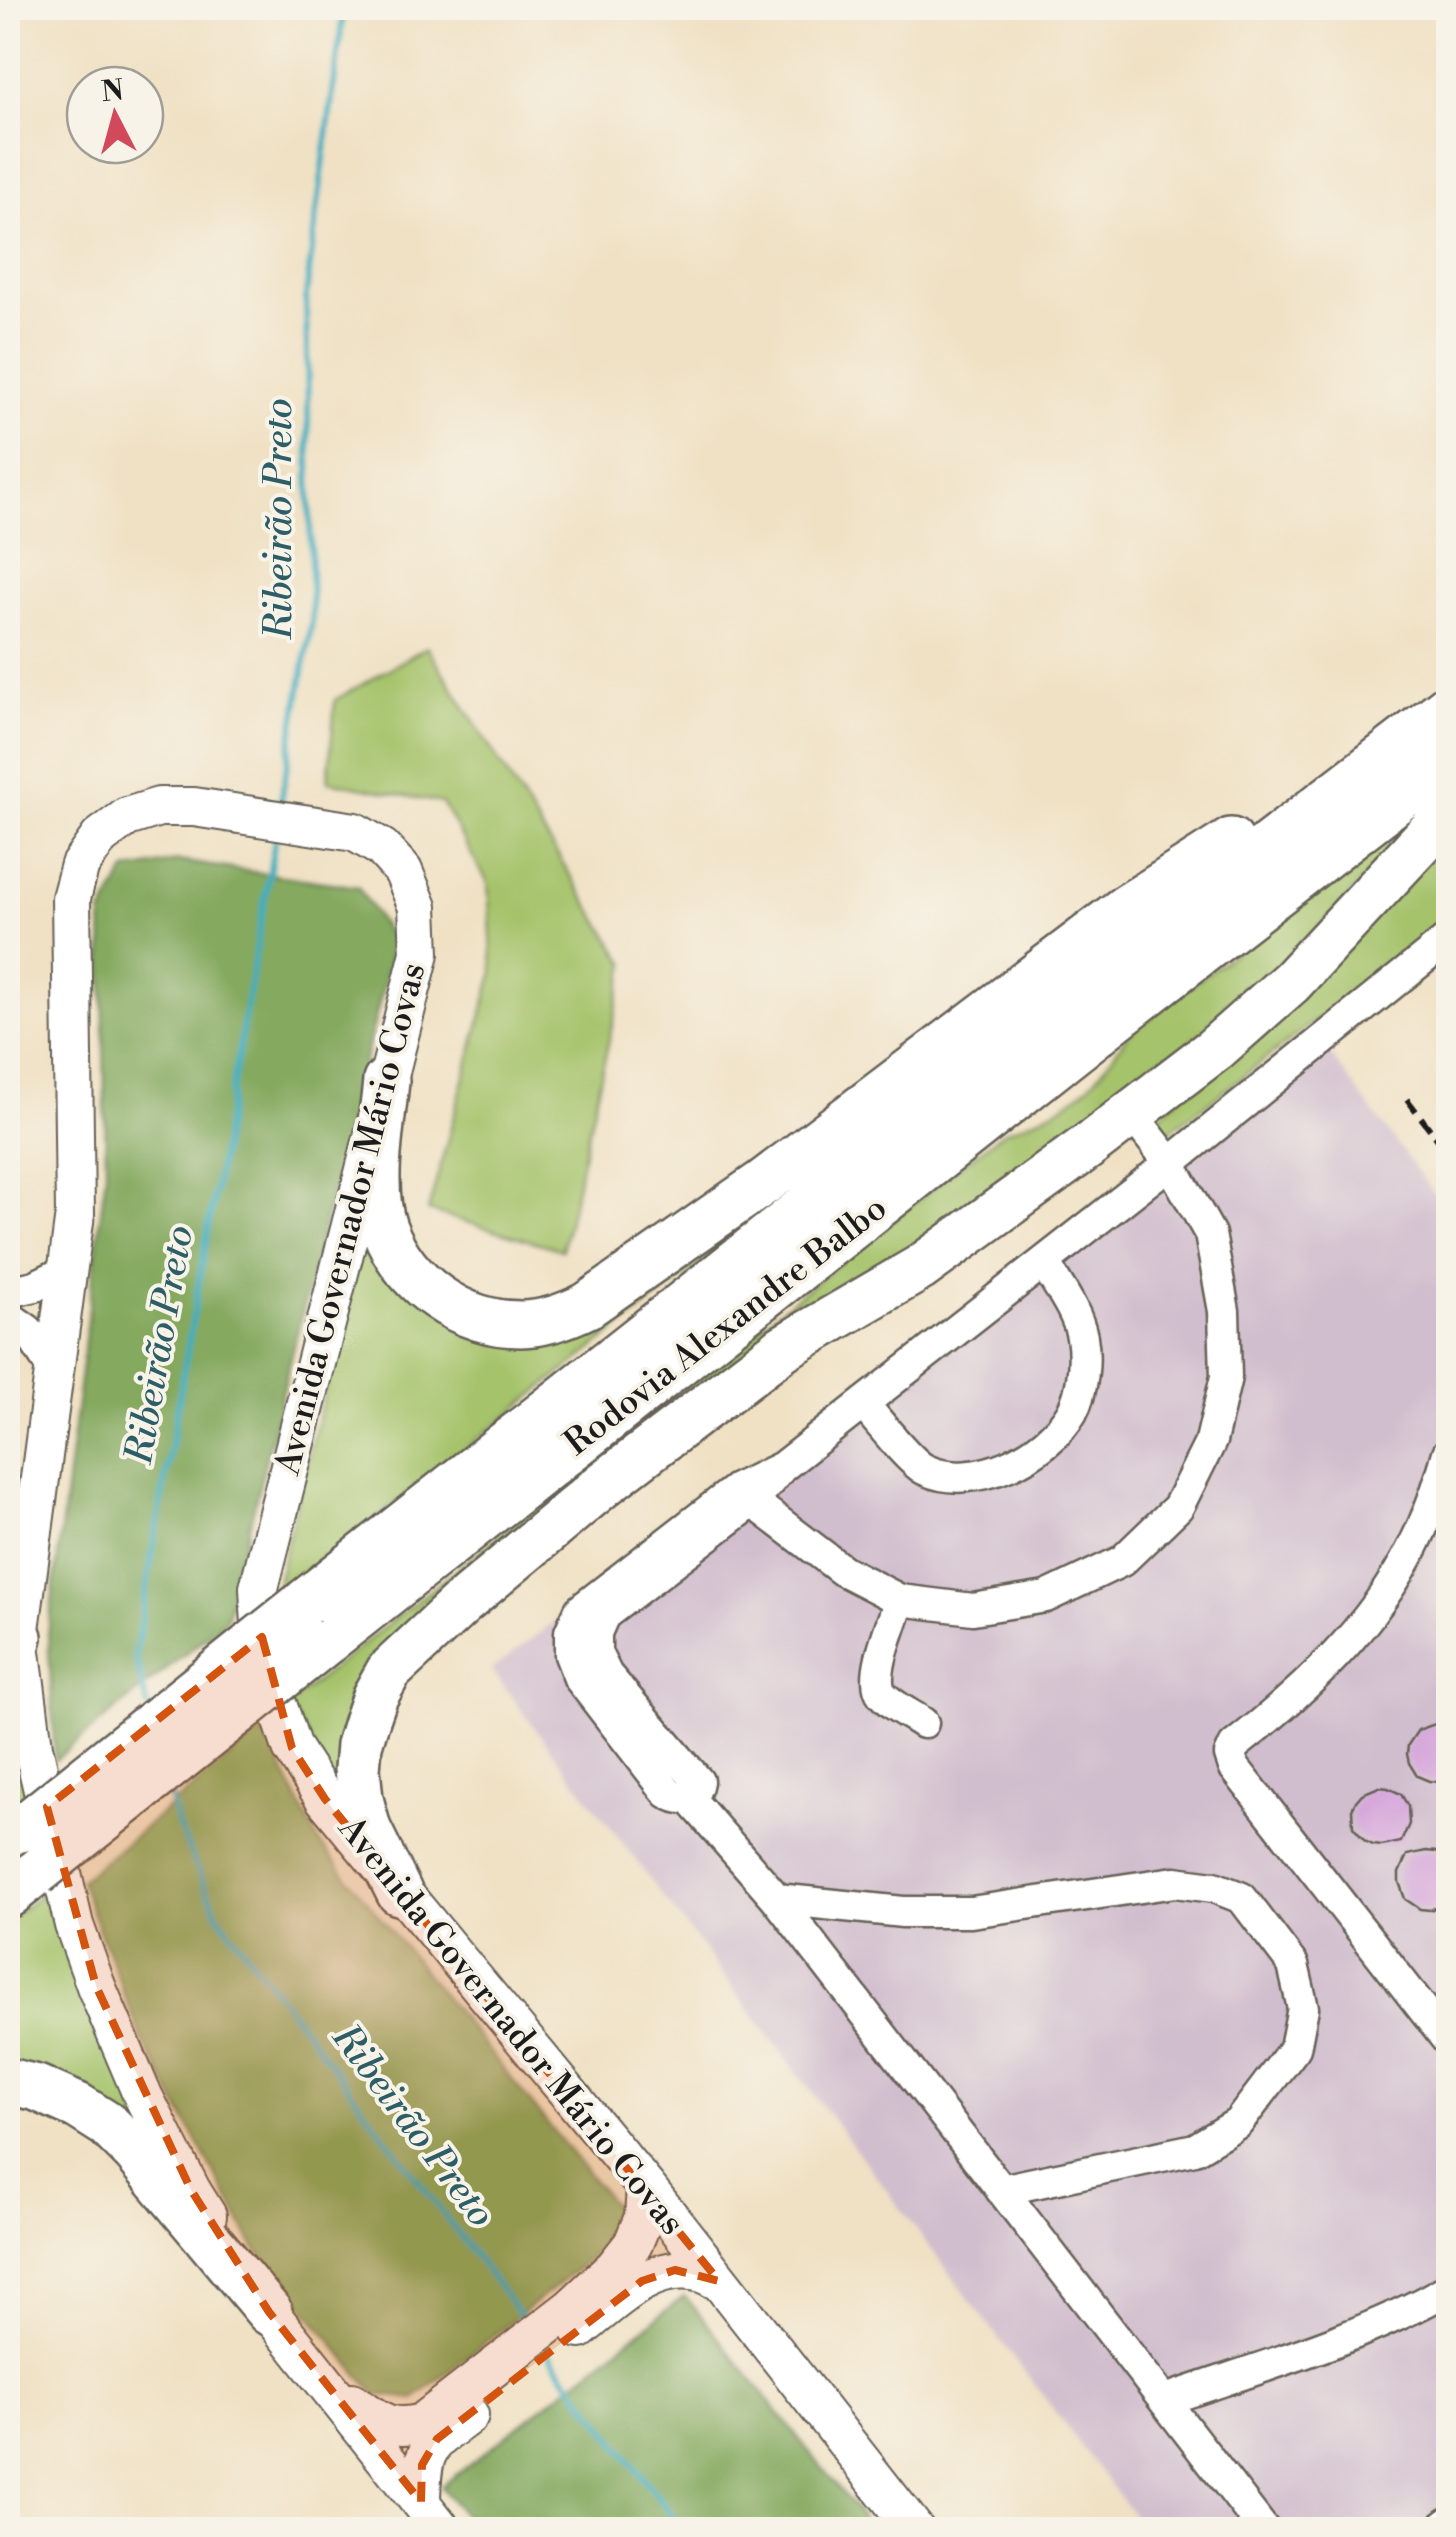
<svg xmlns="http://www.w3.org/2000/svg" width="1456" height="2537" viewBox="0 0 1456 2537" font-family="'Libre Bodoni',serif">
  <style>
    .industrial { fill: #d0bdcd }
    .green { fill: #a5c36b; stroke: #607044; stroke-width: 2.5 }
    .forest { fill: #84a95f; stroke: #50623e; stroke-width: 2.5 }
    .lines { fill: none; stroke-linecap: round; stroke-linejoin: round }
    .stream { stroke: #42aec0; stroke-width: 6 }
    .building { fill: #d6a8db }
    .minor-casing { stroke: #666157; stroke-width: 35 }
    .major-casing { stroke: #666157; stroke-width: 42 }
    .highway-casing { stroke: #666157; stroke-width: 50 }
    .minor { stroke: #fff; stroke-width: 30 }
    .major { stroke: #fff; stroke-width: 38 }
    .highway { stroke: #fff; stroke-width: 45 }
    .rail { stroke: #1c1c1c; stroke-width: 6; stroke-dasharray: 15 8; stroke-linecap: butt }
    .highway-bridge-casing { stroke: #666157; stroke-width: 50; stroke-linecap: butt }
    .highway-bridge { stroke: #fff; stroke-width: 45 }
    .marked { fill: #d4530e; fill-opacity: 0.2; stroke: #d4530e; stroke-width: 8; stroke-dasharray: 20 12; stroke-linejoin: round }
    .labels { text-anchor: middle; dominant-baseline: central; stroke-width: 8; stroke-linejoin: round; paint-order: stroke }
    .street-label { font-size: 35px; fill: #1c1c1c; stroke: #f7f3e8 }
    .water-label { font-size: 38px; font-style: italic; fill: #2d5e66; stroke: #f7f3e8 }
  </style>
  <rect width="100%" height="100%" fill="#f7f3e8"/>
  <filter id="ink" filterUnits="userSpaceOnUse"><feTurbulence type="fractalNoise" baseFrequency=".01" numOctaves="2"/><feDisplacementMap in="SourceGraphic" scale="20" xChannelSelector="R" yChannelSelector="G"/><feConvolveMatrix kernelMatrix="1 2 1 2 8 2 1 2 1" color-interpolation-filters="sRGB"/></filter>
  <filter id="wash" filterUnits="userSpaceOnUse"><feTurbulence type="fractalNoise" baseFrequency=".0048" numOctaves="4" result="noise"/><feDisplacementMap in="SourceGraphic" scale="40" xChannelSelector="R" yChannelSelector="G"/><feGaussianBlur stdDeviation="2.25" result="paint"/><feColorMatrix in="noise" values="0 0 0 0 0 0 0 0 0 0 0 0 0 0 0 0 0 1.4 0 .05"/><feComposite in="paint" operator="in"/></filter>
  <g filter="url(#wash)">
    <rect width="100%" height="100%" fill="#f0e1c4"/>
    <path class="industrial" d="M1317 1037 1448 1212V2529H1144L491 1670Z"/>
    <path class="green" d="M427 647 626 964 562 1250 428 1211 493 974 488 883 442 803 328 781 335 700Z
      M1440 794 1280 974 395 1646 344 1804 288 1704 1003 1132C1071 1106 1088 1096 1127 1035Z
      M1448 829V919L1231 1086 1159 1139 1154 1121Z
      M1158 905 279 1595 278 1578 365 1231 508 1340Z
      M10 1710 27 1795 8 1810V1712Z
      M49 1888 162 2166 8 2069V1920Z"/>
    <path class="forest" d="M178 861 358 887 394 943 226 1620 55 1760 48 1634 106 1172 102 914 126 871Z
      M263 1730 319 1842 615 2207V2239L414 2399 375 2394 255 2248 142 2040 80 1881Z
      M685 2296 871 2529H475L441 2487Z"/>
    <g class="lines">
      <path class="stream" d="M280 806 312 621 306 295 344 8
        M148 1707 135 1655 276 833
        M168 1787 177 1823 218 1915 528 2326
        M541 2344 683 2530"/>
    </g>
    <g id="blocks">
      <path class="building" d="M1435 1724 1448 1725V1780L1438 1782 1429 1781 1417 1776 1409 1763 1407 1754 1408 1745 1418 1730Z
        M1379 1787 1388 1788 1401 1794 1408 1806 1409 1824 1401 1842 1382 1846 1373 1845 1365 1841 1353 1827 1352 1809 1356 1801 1362 1794Z
        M1426 1851 1436 1852 1448 1860V1902L1430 1910 1420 1909 1405 1899 1399 1882V1873L1407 1855Z"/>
    </g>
  </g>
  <g filter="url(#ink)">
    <use href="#blocks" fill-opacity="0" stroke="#666157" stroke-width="2.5"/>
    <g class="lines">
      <g class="minor-casing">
        <path id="minor" d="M8 1292 35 1286 68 1270
          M8 1316 28 1330 53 1370
          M863 1404C877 1419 910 1463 926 1470 974 1492 1047 1456 1072 1412 1083 1391 1086 1360 1082 1337 1077 1310 1057 1285 1044 1262
          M1448 1453C1439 1485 1428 1517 1413 1547 1371 1629 1305 1690 1234 1746L1230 1755 1234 1767 1448 2041
          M782 1467 736 1489 580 1610 570 1632V1655L579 1678 668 1793C682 1802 695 1799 698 1781L607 1675 596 1653V1633L604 1615 752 1502 782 1467 1170 1163 1448 939
          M736 1489 842 1570 900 1600 973 1609 1046 1597 1122 1561 1178 1507 1211 1441 1226 1377 1224 1311 1210 1234 1170 1163 1131 1113
          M900 1600C894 1619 868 1678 882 1694 892 1706 910 1714 923 1723
          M689 1798 777 1899 1264 2530
          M777 1899 903 1912H971L1175 1882 1214 1887 1242 1898 1293 1965 1303 2008 1295 2048 1238 2123 1195 2149 1001 2190
          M1165 2400C1258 2368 1363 2338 1448 2289
          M1439 2530 1448 2523"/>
      </g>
      <g class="major-casing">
        <path id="major" d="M207 2216 191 2190 141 2092 96 1986 74 1925 33 1747 19 1637 75 1214 71 898 80 865 100 837 127 817 159 807H194L355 832 382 848 403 871 418 907 420 953 259 1588 263 1662 292 1748 325 1799 646 2187 915 2530
          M253 2287 269 2312 442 2530
          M580 2329C613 2303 650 2262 697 2272 704 2273 712 2278 719 2281
          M352 2402C379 2420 390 2432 422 2423L572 2307 614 2268 633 2244 644 2217 646 2187
          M421 2502C422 2447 426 2447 469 2415"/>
      </g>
      <g class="highway-casing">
        <path id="highway" d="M386 1081C382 1125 369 1185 384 1228 405 1285 461 1324 521 1324 544 1324 568 1315 588 1305L764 1182 1127 907 1231 841
          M305 1602 1120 959 1448 707
          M326 1642 1120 1015 1448 761
          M8 1673 19 1637
          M399 1892 368 1829 360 1799 357 1769 359 1745 366 1722 375 1696 389 1671 462 1603 604 1484 783 1348 920 1268 1091 1144 1215 1049 1291 982 1448 813
          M8 1895 36 1873
          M8 2081 37 2088 78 2106 108 2125 135 2152 269 2312"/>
      </g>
      <use href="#minor" class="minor"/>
      <use href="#major" class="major"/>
      <use href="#highway" class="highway"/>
      <path class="rail" d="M1407 1099 1448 1153"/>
      <g class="highway-bridge-casing">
        <path id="highway-bridge" d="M21 1829 305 1602
          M36 1873 326 1642"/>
      </g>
      <use href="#highway-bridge" class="highway-bridge"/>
    </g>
  </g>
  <path class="marked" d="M262 1637 292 1748 325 1799 719 2281 675 2270 642 2281 437 2439 422 2465 421 2502 269 2312 191 2190 96 1986 47 1807Z"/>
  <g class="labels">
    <g class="street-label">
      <text transform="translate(351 1219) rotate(-76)">Avenida Governador Mário Covas</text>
      <text transform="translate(726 1326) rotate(-38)">Rodovia Alexandre Balbo</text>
      <text transform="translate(511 2026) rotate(51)">Avenida Governador Mário Covas</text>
    </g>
    <g class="water-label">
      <text transform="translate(279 519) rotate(-90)">Ribeirão Preto</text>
      <text transform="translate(160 1345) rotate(-80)">Ribeirão Preto</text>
      <text transform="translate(413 2126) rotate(53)">Ribeirão Preto</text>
    </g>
  </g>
  <rect width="1456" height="2537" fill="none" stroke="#f7f3e8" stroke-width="40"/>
  <g transform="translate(115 115) rotate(354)"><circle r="48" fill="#f7f3e8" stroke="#9f9d96" stroke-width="2.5"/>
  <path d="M0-8L18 38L0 25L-18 38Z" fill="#d1495b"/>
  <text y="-15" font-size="28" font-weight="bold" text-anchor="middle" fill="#1c1c1c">N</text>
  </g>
</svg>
